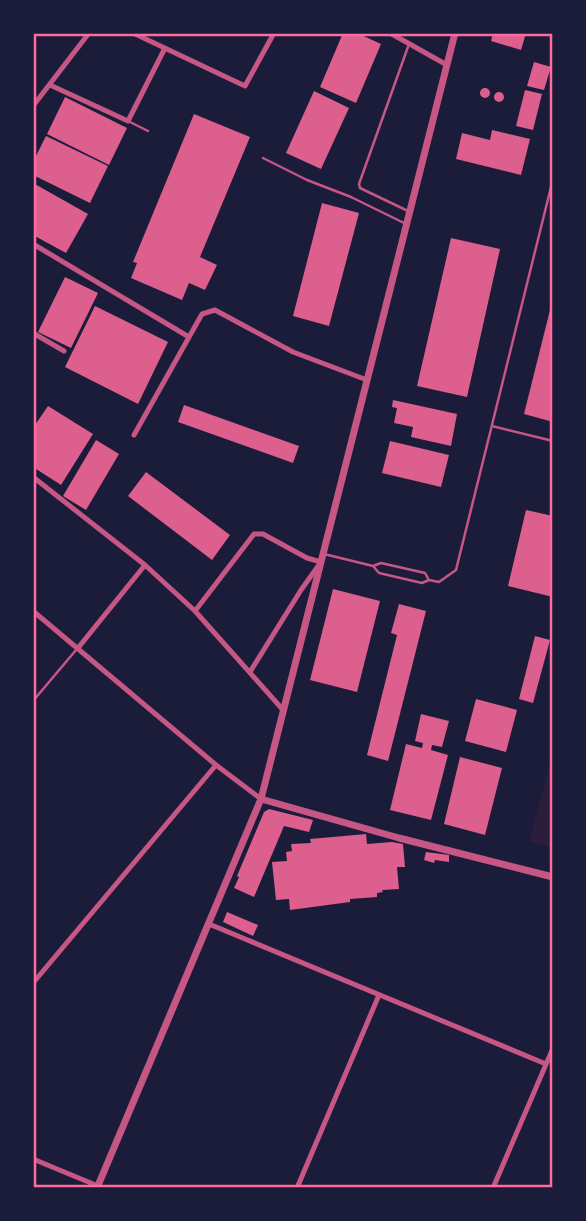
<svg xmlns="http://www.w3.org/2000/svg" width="586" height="1221" viewBox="0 0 586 1221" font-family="'IBM Plex Serif',serif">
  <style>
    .green { fill: #2a1e3b }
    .building { fill: #dd5f8e }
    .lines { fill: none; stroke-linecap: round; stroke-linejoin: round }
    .service { stroke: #c65784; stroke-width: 2.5 }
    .minor { stroke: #c65784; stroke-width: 5 }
    .tertiary { stroke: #c65784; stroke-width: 7 }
    .neatline { fill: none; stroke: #ff6b9d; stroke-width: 2.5 }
  </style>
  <rect width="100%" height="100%" fill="#1b1b3a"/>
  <path class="green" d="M553 752V848L529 842Z"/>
  <path class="building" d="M343 33H357L381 44 356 103 320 87Z
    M493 33H526L521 50 491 41Z
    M534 62 551 67 544 90 527 86Z
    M480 93a5 5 0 1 1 10 0a5 5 0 1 1-10 0Z
    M525 90 542 94 533 130 516 126Z
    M314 91 349 108 321 169 286 153Z
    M494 97a5 5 0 1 1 10 0a5 5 0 1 1-10 0Z
    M65 97 127 128 109 165 47 134Z
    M194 114 250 137 200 257 217 265 205 290 189 283 182 300 131 278 137 263 133 262Z
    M492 130 530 139 521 175 456 159 462 133 490 140Z
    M46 136 108 166 90 203 33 175V162Z
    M33 183 88 214 66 253 33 235Z
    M322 203 359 213 329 326 293 316Z
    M451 238 500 249 467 397 417 386Z
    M65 277 98 293 71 348 38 332Z
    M552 302 553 303V422L524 414Z
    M95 306 168 342 138 404 65 367Z
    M393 400 457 414 451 446 411 437 413 427 394 423 397 408 392 407Z
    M184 405 299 446 293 463 178 422Z
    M48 406 93 434 61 485 33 467V428Z
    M96 440 119 454 86 510 63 496Z
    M390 441 449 455 441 487 382 473Z
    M146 472 230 535 212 560 128 496Z
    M526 510 553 516V597L508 586Z
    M333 589 380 601 357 692 310 680Z
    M399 604 426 611 388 761 367 755 397 635 391 633Z
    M535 636 550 640 533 703 519 699Z
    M476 699 517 710 506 752 465 741Z
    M421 714 449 721 442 747 432 745 431 750 448 755 431 820 390 810 406 744 422 748 423 743 415 741Z
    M460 757 502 768 485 835 444 824Z
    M269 809 313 820 309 832 284 826 254 897 234 888 239 877 237 876 264 812Z
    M366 834 367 844 392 842 403 844 405 867H397L399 889 382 890 383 892 377 893V897L350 899V902L290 910 289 899 276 900 272 862 287 861 286 852 292 851 291 844 311 843 310 839Z
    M426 852 449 855V862L435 860 434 863 424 860Z
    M227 912 258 925 253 936 223 922Z"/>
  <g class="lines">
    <path class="service" d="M128 121 148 131
      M263 158 307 180 351 197 406 224
      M408 211 360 188 359 184 409 44
      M492 426 553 441
      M324 554 373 566 381 563 425 573 429 580
      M373 566 379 573 422 583 429 580 439 582 456 570 553 179
      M33 701 76 650"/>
    <path class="minor" d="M133 33 245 86 274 33
      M390 33 447 65
      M50 85 128 121 165 48
      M33 106 89 33
      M33 244 189 337
      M33 333 64 351
      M134 435 202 314 215 310 293 352 367 380
      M33 477 145 565
      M33 611 216 765 261 799
      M195 611 254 534H263L307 558 321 562 301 590 250 672
      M78 648 145 565 195 611 284 711
      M209 924 546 1064
      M33 983 216 765
      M33 1159 98 1186
      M297 1188 379 995
      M493 1188 553 1048"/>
    <path class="tertiary" d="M261 799 399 838 553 877
      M97 1188 261 799 455 33"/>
  </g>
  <rect width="586" height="1221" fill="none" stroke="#1b1b3a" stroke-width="70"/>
  <rect x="35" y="35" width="516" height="1151" class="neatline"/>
</svg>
